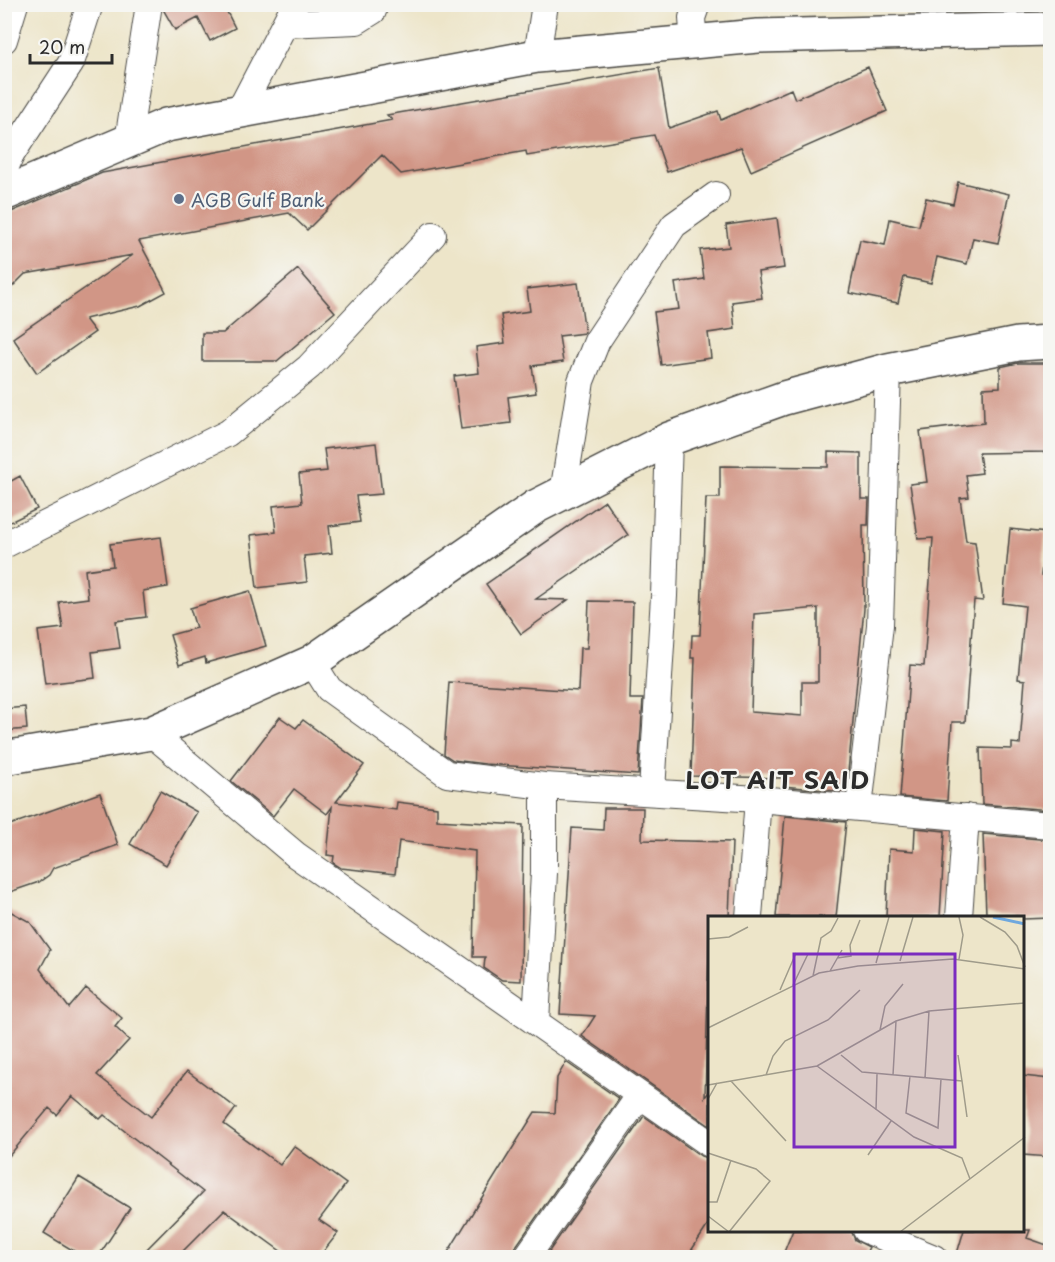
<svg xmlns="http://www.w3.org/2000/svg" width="1055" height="1262" viewBox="0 0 1055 1262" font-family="'Playpen Sans',sans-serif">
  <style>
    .building { fill: #d19686; fill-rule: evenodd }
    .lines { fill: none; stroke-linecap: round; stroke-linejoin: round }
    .minor-casing { stroke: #484743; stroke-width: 28 }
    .tertiary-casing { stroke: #484743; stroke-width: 36 }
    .minor { stroke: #fff; stroke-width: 26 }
    .tertiary { stroke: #fff; stroke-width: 33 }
    .service-dot { fill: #5c6f8a; stroke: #f6f6f2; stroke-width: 2 }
    .labels { text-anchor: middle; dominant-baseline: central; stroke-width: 4.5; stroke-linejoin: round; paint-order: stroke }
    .service-label { font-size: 18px; fill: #4e5e75; stroke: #f6f6f2; text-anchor: start }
    .district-label { font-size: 24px; font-weight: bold; letter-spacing: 1.5px; fill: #2b2b2b; stroke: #f6f6f2 }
    .inset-river { fill: none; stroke: #6fa8de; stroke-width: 3 }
    .inset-road { fill: none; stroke: #9f9b8a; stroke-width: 1.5 }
    .view { fill: #7b2cbf; fill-opacity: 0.15; stroke: #7b2cbf; stroke-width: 3 }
    .inset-edge { fill: none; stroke: #2b2b2b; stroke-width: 3 }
  </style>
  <rect width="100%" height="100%" fill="#f6f6f2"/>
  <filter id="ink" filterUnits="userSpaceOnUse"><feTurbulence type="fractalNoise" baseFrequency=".0167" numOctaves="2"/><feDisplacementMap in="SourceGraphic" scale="12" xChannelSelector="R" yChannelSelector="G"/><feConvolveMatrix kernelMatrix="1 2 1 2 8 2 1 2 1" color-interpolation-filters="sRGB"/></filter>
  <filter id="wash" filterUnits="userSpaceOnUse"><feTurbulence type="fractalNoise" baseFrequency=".008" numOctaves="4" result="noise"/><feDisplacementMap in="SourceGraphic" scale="24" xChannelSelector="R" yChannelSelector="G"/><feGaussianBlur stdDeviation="1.35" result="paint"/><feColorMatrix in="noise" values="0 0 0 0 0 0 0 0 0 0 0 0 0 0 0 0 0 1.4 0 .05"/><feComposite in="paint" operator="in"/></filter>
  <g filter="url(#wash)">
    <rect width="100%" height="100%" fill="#ede5c9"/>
    <g id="blocks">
      <path class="building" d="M164 4H223L235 28 210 41 198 18 175 30 163 9Z
        M868 67 887 111 751 171 741 147 667 172 654 135 527 156 526 151 401 174 382 155 307 230 289 213 139 241 166 292 140 306 85 319 95 332 37 373 13 338 133 255 25 274 4 295V215L102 173 392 120 387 115 659 68 669 128 718 111 721 120 791 89 795 99Z
        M958 182 1009 194 998 243 973 238 967 264 937 257 931 283 904 277 898 303 849 293 860 240 885 245 890 219 919 226 926 198 953 204Z
        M777 218 784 268 758 272 762 298 732 302 735 329 708 333 711 358 661 365 654 312 679 309 675 283 704 279 700 250 729 247 726 225Z
        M298 269 335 312 277 361H202V333H223Z
        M578 283 585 333 559 336 563 362 532 366 536 393 508 397 511 423 461 429 454 376 479 373 476 347 505 343 501 315 530 311 527 289Z
        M1018 363H1050V452L979 453 982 473 966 475 969 497 960 498 966 541 975 542 983 601 974 600 965 722H952L947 801 900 797 910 665 924 666 933 538 918 539 910 484 927 482 920 431 984 423 983 388 1000 387V367Z
        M376 443 382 494 356 496 360 522 329 526 332 553 304 556 307 582 257 588 251 535 276 532 273 506 302 503 299 474 327 471 324 449Z
        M828 452 861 453V499H869L868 525H863L864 609 846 792 783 786V778L691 776 695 658H691L692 635H700L706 498H720V466L828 467ZM818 608V682H802V716L751 712 754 614Z
        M20 476 37 509 4 525V485Z
        M605 501 628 535 536 599 568 600 521 634 486 584Z
        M1010 529 1046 533 1041 575 1050 576V810L982 804 980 748 1012 749V743L1020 744 1025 680 1018 679 1025 606 1003 603Z
        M161 537 168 587 143 591 146 617 116 621 120 648 92 652 95 678 45 684 38 631 63 628 59 602 88 598 85 570 113 566 110 544Z
        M250 591 266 646 206 663 205 657 179 665 170 635 196 628 190 608Z
        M589 601 633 602 630 699H643L638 775 485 764 453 760 444 754 449 682 578 691 580 648H587Z
        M25 707 27 729 4 731V709Z
        M280 717 296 728 303 720 364 765 336 802 396 810 397 802 437 807V820L523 825 521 981 502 980 484 968 485 957H473L475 851 399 841 395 874 341 868 333 863 334 856 327 855 332 807 327 814 294 789 273 816 231 781Z
        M160 791 197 812 166 865 130 844Z
        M100 793 118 845 53 868 49 875 39 882 4 894V827Z
        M604 808H643L642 840 732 842 729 917H710L705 1097 710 1091V1126L582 1036 595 1016 560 1014 572 828 603 830Z
        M785 816 846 822 836 917H776Z
        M915 828 945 831 940 917H886L889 849 914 851Z
        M983 834 1050 840V918L1023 919V917L986 914Z
        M4 908 30 922 50 950 40 969 69 1008 86 988 122 1018 115 1027 129 1040 97 1075 151 1117 187 1071 236 1108 224 1124 280 1165 294 1146 346 1184 319 1220 338 1233 319 1257H289L224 1210 177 1257H139L203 1192 104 1115 100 1119 72 1096 57 1115 49 1108 4 1162Z
        M566 1062 619 1099 514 1249 511 1257H445L535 1112 555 1113 557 1078Z
        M1023 1076 1050 1079V1157L1023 1155Z
        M644 1116 701 1156 710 1159V1222L687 1257H545Z
        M79 1177 130 1208 98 1257H84L44 1233Z
        M793 1230H851L855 1240 869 1247 864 1257H782Z
        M964 1230H1030L1027 1238 1050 1246V1257H956Z"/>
    </g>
  </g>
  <g filter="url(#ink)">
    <use href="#blocks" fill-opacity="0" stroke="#484743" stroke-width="1.5"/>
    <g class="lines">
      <g class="minor-casing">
        <path id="minor" d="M285 24 357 21 373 11 375 4
          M4 40 15 4
          M694 44 692 18 697 4
          M537 56 545 4
          M240 110 295 4
          M128 141 149 4
          M4 171 11 155 71 63 90 4
          M563 493 581 381 597 341 674 225 716 195
          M4 545 228 433 309 367 433 235
          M312 662 329 689 447 774 544 786 758 799 1050 825
          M151 733 296 855 710 1144
          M652 791 664 596 669 439
          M859 808 880 625 888 370
          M749 917 758 799
          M959 917 966 817
          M536 1022 544 873V786
          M866 1230 934 1258
          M526 1258 640 1095"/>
      </g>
      <g class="tertiary-casing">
        <path id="tertiary" d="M4 194 166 125 537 56 758 36 1050 29
          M4 758 151 733 312 662 535 507 669 439 784 398 888 370 1018 344 1050 342"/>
      </g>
      <use href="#minor" class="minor"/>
      <use href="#tertiary" class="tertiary"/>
    </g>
  </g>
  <circle class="service-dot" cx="179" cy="199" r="6"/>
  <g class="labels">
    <g class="service-label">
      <text x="191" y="199">AGB Gulf Bank</text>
    </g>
    <g class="district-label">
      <text x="778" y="779">LOT AIT SAID</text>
    </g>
  </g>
  <g transform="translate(708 916)">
    <rect width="316" height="316" fill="#ede5c9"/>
    <path class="inset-river" d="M285 1 317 8"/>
    <path class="inset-road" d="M272 1 297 16 309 30 317 51M0 23 21 21 40 11M129 42 143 40 142 29 152 4M251 43 255 19 251 1M192 45 205 1M168 47 181 1M122 55 134 34M105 60 113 22 123 15 130 2M85 69 100 38M72 74 88 37M0 112 111 57 150 50 245 43 317 53M172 114 177 90 195 68M133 139 154 156 254 165 259 201M250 139 254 165M109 150 206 221 254 242 262 263M58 159 65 140 77 125 120 104 152 74M185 159 188 105M202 160 198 197 230 212 233 163M217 162 221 95M23 165 78 225M0 169 109 150 188 105 221 95 317 87M0 183 9 167M168 194 169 158M0 237 48 253 62 265 21 316M160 239 183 205M0 286H9L23 244M0 300 21 316M192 316 317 221"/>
    <path class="view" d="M86 38H247V231H86Z"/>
    <rect width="316" height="316" class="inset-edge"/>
  </g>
  <rect width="1055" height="1262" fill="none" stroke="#f6f6f2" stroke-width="24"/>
  <path d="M30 54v9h82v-9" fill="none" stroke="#2b2b2b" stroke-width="3"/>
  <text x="39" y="54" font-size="18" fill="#2b2b2b" stroke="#f6f6f2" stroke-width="4.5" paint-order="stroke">20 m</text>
</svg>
